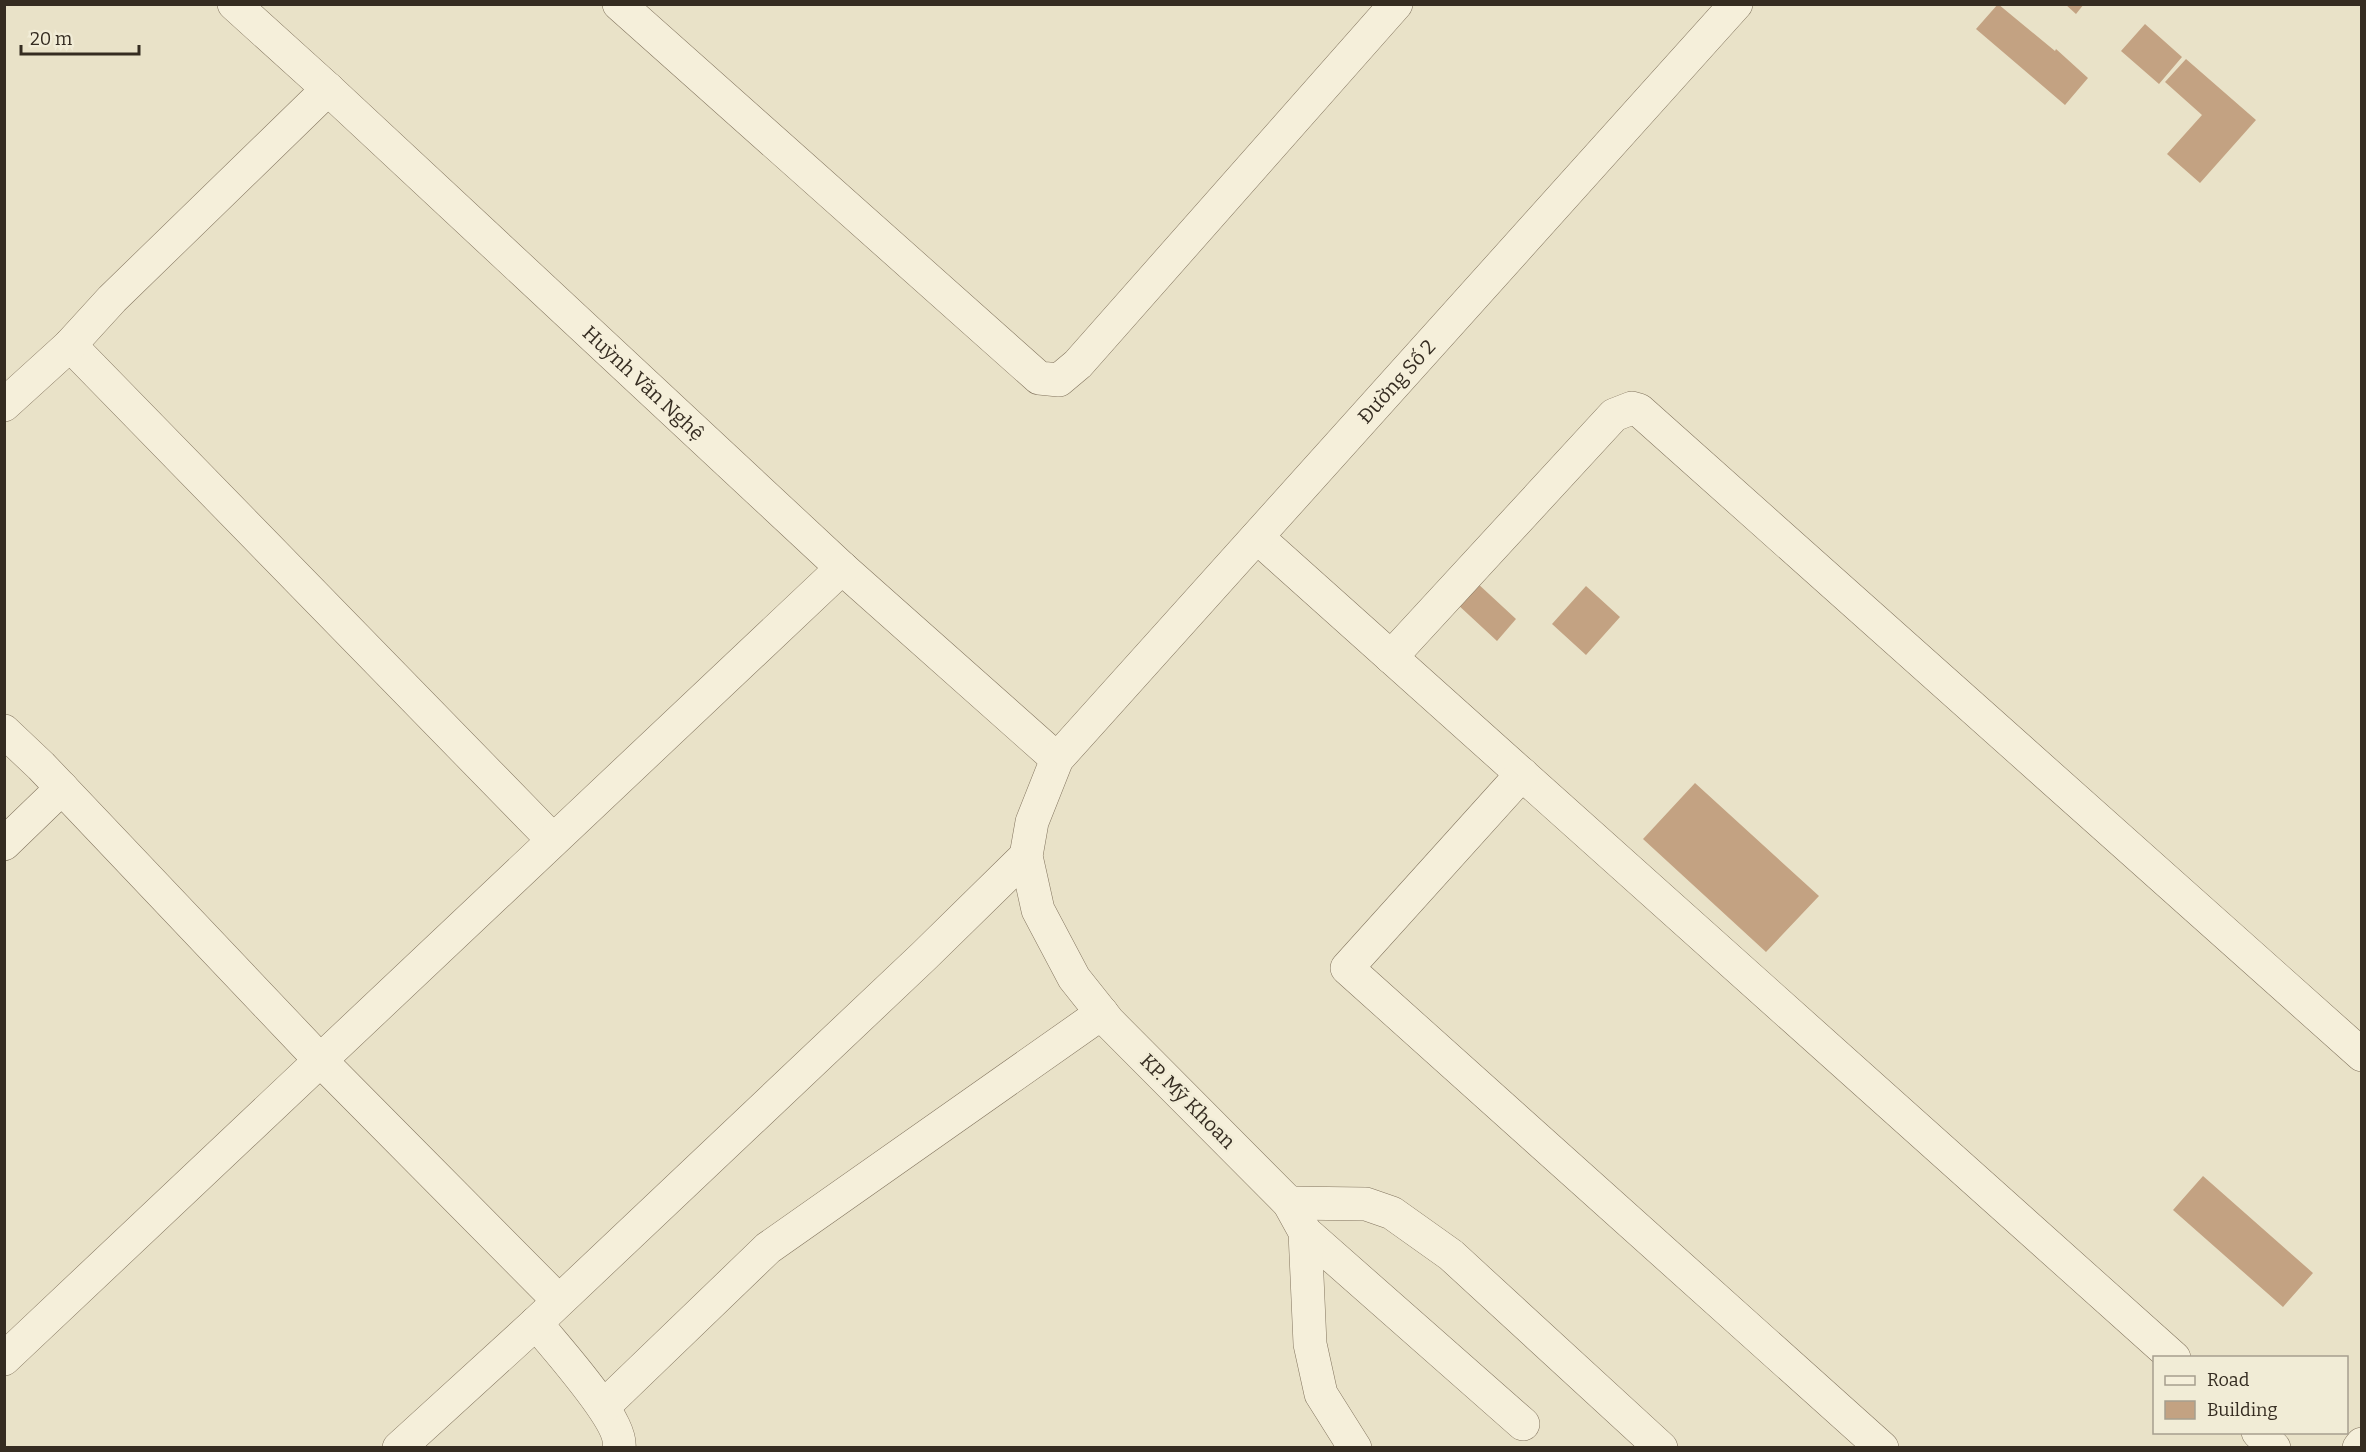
<svg xmlns="http://www.w3.org/2000/svg" width="2366" height="1452" viewBox="0 0 2366 1452" font-family="Bitter,serif">
  <style>
    .building { fill: #c3a282 }
    .lines { fill: none; stroke-linecap: round; stroke-linejoin: round }
    .minor-casing { stroke: #83755f; stroke-width: 34 }
    .minor { stroke: #f5efda; stroke-width: 33 }
    .labels { text-anchor: middle; dominant-baseline: central; stroke-width: 5; stroke-linejoin: round; paint-order: stroke }
    .street-label { font-size: 20px; fill: #352c21; stroke: #f1ecd6 }
  </style>
  <rect width="100%" height="100%" fill="#e9e2c8"/>
  <path class="building" d="M1998 4 2055 51 2056 49 2088 78 2065 105 1976 29Z
    M2065 4H2084L2076 14Z
    M2145 24 2182 57 2159 84 2121 51Z
    M2186 59 2256 120 2200 183 2167 154 2202 115 2165 82Z
    M1476 582 1516 619 1497 641 1456 603Z
    M1586 586 1620 617 1586 655 1552 624Z
    M1695 783 1819 896 1766 952 1643 839Z
    M2203 1176 2313 1273 2283 1307 2173 1210Z"/>
  <g class="lines">
    <g class="minor-casing">
      <g id="minor">
        <path id="s1" d="M234 4 328 89 842 568 1057 759"/>
        <path d="M619 4 1039 378 1059 380 1078 364 1396 4"/>
        <path d="M70 345 552 839"/>
        <path d="M4 405 70 345 112 299 328 89"/>
        <path d="M1257 537 2174 1358"/>
        <path d="M1391 657 1614 415 1632 408 1639 410 2362 1055"/>
        <path d="M4 731 41 766 321 1061 558 1300"/>
        <path d="M1522 774 1347 968 1882 1448"/>
        <path d="M4 844 62 788"/>
        <path d="M1289 1203 1366 1204 1392 1213 1451 1255 1661 1448"/>
        <path d="M1305 1232 1523 1424"/>
        <path d="M536 1323C554 1346 624 1421 619 1448"/>
        <path d="M4 1359 842 568"/>
        <path d="M604 1406 768 1248 1102 1013"/>
        <path d="M2258 1432 2274 1448"/>
        <path d="M399 1448 536 1323 924 956 1026 856"/>
        <path id="s2" d="M1355 1448 1321 1394 1310 1344 1305 1232 1289 1203 1109 1022 1074 978 1038 910 1026 856 1032 822 1057 759 1736 4"/>
        <path d="M2359 1448 2362 1444"/>
      </g>
    </g>
    <use href="#minor" class="minor"/>
  </g>
  <g class="labels">
    <g class="street-label">
      <text stroke="none"><textPath href="#s2" startOffset="1314">Đường Số 2</textPath></text>
      <text stroke="none"><textPath href="#s1" startOffset="558">Huỳnh Văn Nghệ</textPath></text>
      <text transform="translate(1188 1101) rotate(45)">KP. Mỹ Khoan</text>
    </g>
  </g>
  <rect width="2366" height="1452" fill="none" stroke="#352c21" stroke-width="12"/>
  <rect x="2153" y="1356" width="195" height="78" fill="#f1ecd6" stroke="#a69f8e" stroke-width="1.5"/>
  <rect x="2165" y="1376" width="30" height="9" fill="#f5efda" stroke="#a69f8e" stroke-width="1.5"/>
  <text x="2207" y="1386" font-size="18" fill="#352c21">Road</text>
  <rect x="2165" y="1401" width="30" height="18" fill="#c3a282" stroke="#a69f8e" stroke-width="1.5"/>
  <text x="2207" y="1416" font-size="18" fill="#352c21">Building</text>
  <path d="M21 45v9h118v-9" fill="none" stroke="#352c21" stroke-width="3"/>
  <text x="30" y="45" font-size="18" fill="#352c21" stroke="#f1ecd6" stroke-width="4.5" paint-order="stroke">20 m</text>
</svg>
